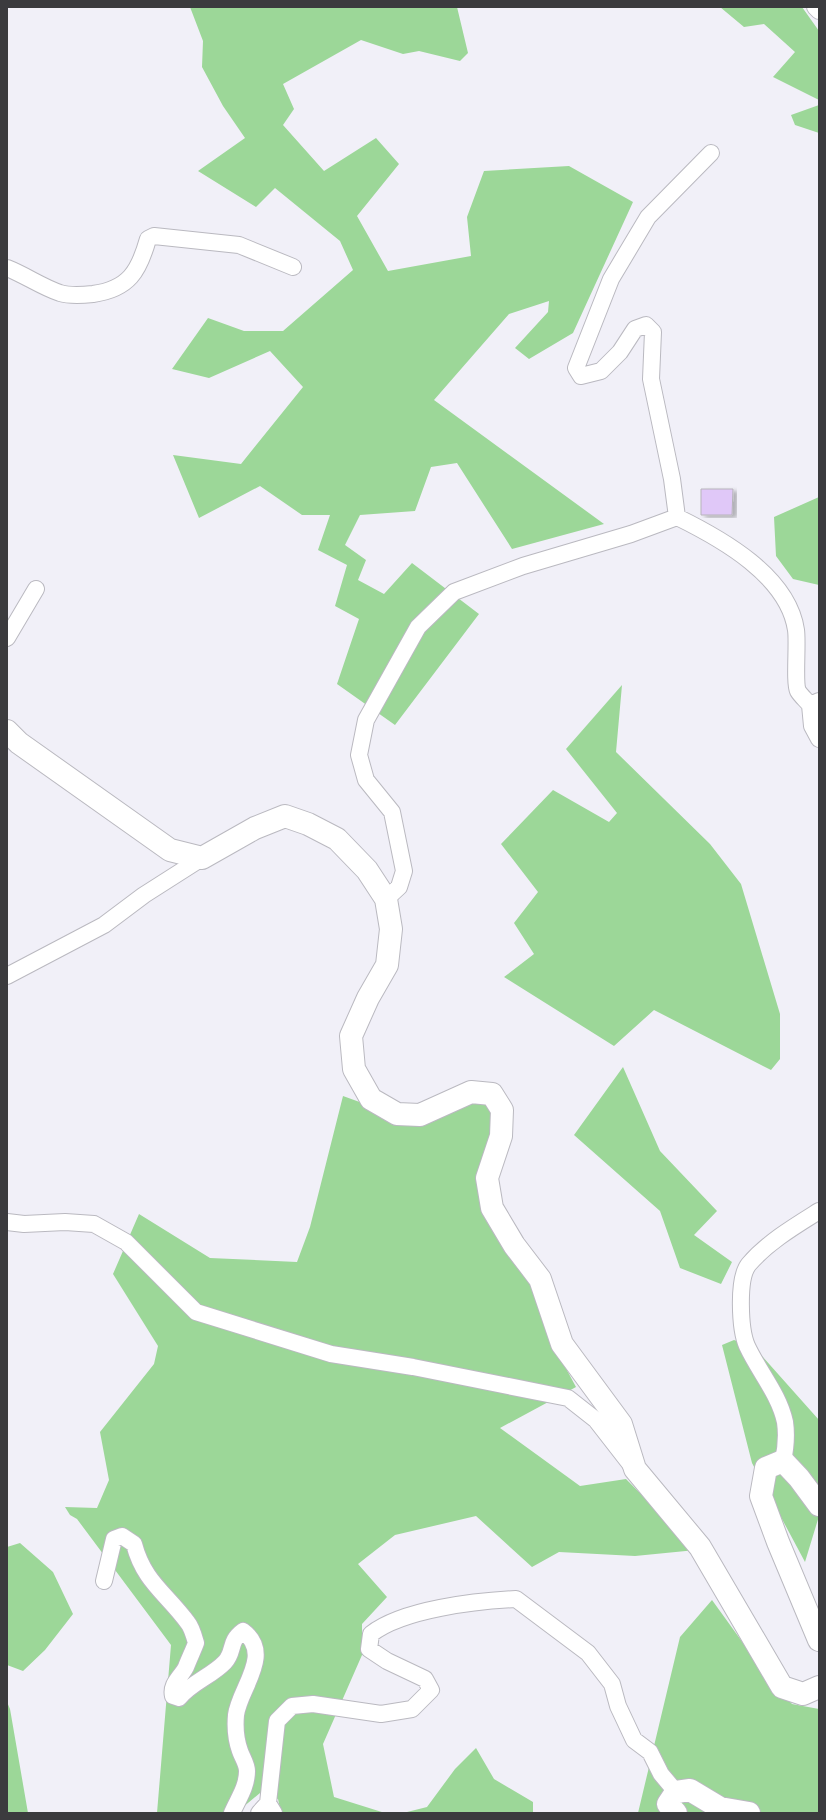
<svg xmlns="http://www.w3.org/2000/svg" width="826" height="1820" viewBox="0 0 826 1820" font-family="'Work Sans',sans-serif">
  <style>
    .green { fill: #9cd798 }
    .building { fill: #e0c8f8; stroke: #b7b4ba; filter: url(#shadow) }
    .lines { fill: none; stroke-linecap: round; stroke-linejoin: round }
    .street-casing { stroke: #bab9c0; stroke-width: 18 }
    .secondary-casing { stroke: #bab9c0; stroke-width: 24 }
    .street { stroke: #fff; stroke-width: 16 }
    .secondary { stroke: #fff; stroke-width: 22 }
  </style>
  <defs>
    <filter id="shadow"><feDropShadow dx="4.5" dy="2.5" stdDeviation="2" flood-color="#0004"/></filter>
  </defs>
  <rect width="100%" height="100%" fill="#f1f0f8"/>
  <path class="green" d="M190 7H457L468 53 460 61 419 51 403 54 361 40 283 84 294 109 283 125 324 171 376 138 399 164 357 216 388 271 471 256 467 217 484 171 569 166 633 202 573 333 529 359 515 348 548 312 549 301 509 314 434 400 604 524 512 549 457 463 431 467 415 511 360 515 345 545 366 560 358 580 384 594 412 563 479 614 395 725 337 684 359 619 335 606 347 565 318 550 330 515H302L260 486 199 518 173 455 241 464 303 387 270 351 209 378 172 369 208 318 244 331H283L353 270 340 241 275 188 256 207 198 171 245 138 223 106 202 67 203 41Z
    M720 7H802L819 31V100L773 77 795 52 764 24 744 27Z
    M819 105V133L795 125 791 115Z
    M819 497V585L793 579 776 556 774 517Z
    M622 685 616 752 710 844 741 884 780 1014V1059L771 1070 654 1010 614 1046 504 977 534 954 514 923 538 892 501 844 553 790 609 822 617 813 566 749Z
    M623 1067 660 1151 717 1211 694 1235 732 1262 721 1284 680 1268 660 1211 574 1135Z
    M343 1096 412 1121 470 1099 490 1103 495 1127 481 1193 532 1278 548 1335 576 1387 500 1428 580 1486 626 1479 696 1550 635 1556 559 1552 532 1567 476 1516 395 1535 358 1564 387 1597 362 1624V1655L323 1744 334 1797 385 1813H281L278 1799 260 1793 236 1813H157L171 1645 77 1519 70 1515 65 1507 97 1508 109 1480 100 1432 154 1364 158 1346 113 1274 139 1214 210 1258 297 1262 310 1227Z
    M734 1340 754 1347 819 1420V1516L805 1562 752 1463 722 1345Z
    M20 1543 53 1572 73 1614 45 1650 23 1671 7 1665V1547Z
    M712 1600 764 1672 792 1704 819 1709V1813H638L680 1637Z
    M7 1702 10 1709 28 1813H7Z
    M476 1748 494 1779 533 1802V1813H403L427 1807 455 1769Z"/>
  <path class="building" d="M701 489H733L732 515H701Z"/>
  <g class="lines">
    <g class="street-casing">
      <path id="street" d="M815 7 819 11
        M7 268C25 275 42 287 60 293 70 296 83 295 93 294 129 289 139 271 148 239L154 236 239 245 293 267
        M677 517 672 479 651 379 653 332 646 325 635 329 620 352 601 371 581 376 576 368 611 279 648 217 711 153
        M7 638 36 589
        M810 705 812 726 819 739
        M386 899 399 887 404 871 392 812 366 780 359 755 366 720 418 627 454 592 523 566 631 534 677 517C722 539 788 576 796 630 798 642 794 683 798 691 801 696 806 700 810 705L819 701
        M7 976 104 925 144 895 202 858
        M7 1222 24 1224 65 1222 94 1224 126 1242 196 1312 331 1354 413 1367 568 1398 596 1420 631 1465
        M783 1461C786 1447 787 1436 785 1422 779 1394 759 1372 747 1346 740 1330 737 1278 749 1264 768 1242 795 1226 819 1211
        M104 1581 114 1539 122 1536 134 1544C144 1582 166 1593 188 1623 192 1628 194 1636 196 1643 193 1651 189 1659 186 1667 181 1677 170 1684 173 1696L179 1698C192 1682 212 1676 225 1662 235 1651 228 1642 243 1631 274 1654 239 1689 236 1715 235 1726 236 1740 240 1751 242 1757 247 1764 247 1771 247 1787 238 1799 232 1813
        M268 1803 277 1721 292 1706 313 1704 381 1714 412 1709 431 1690 425 1679 387 1661 369 1649 371 1634C403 1609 476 1601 516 1599L588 1653 612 1684 618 1706 634 1740 650 1752 661 1774 676 1792
        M259 1813 268 1803 274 1813"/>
    </g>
    <g class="secondary-casing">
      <path id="secondary" d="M7 731 19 743 170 850 202 858 255 828 285 816 308 824 337 839 367 870 386 899 391 929 387 965 368 998 351 1036 354 1069 371 1099 397 1114 420 1115 471 1092 492 1094 502 1110 501 1136 487 1178 492 1208 514 1245 540 1279 562 1344 621 1424 635 1469 700 1547 782 1687 803 1694 819 1687
        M819 1505 799 1478 783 1461 766 1468 761 1496 778 1542 819 1640
        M676 1813 668 1804 676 1792 690 1790 720 1808 749 1813"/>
    </g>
    <use href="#street" class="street"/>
    <use href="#secondary" class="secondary"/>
  </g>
  <rect width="826" height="1820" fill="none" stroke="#3b3b3e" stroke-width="16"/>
</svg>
